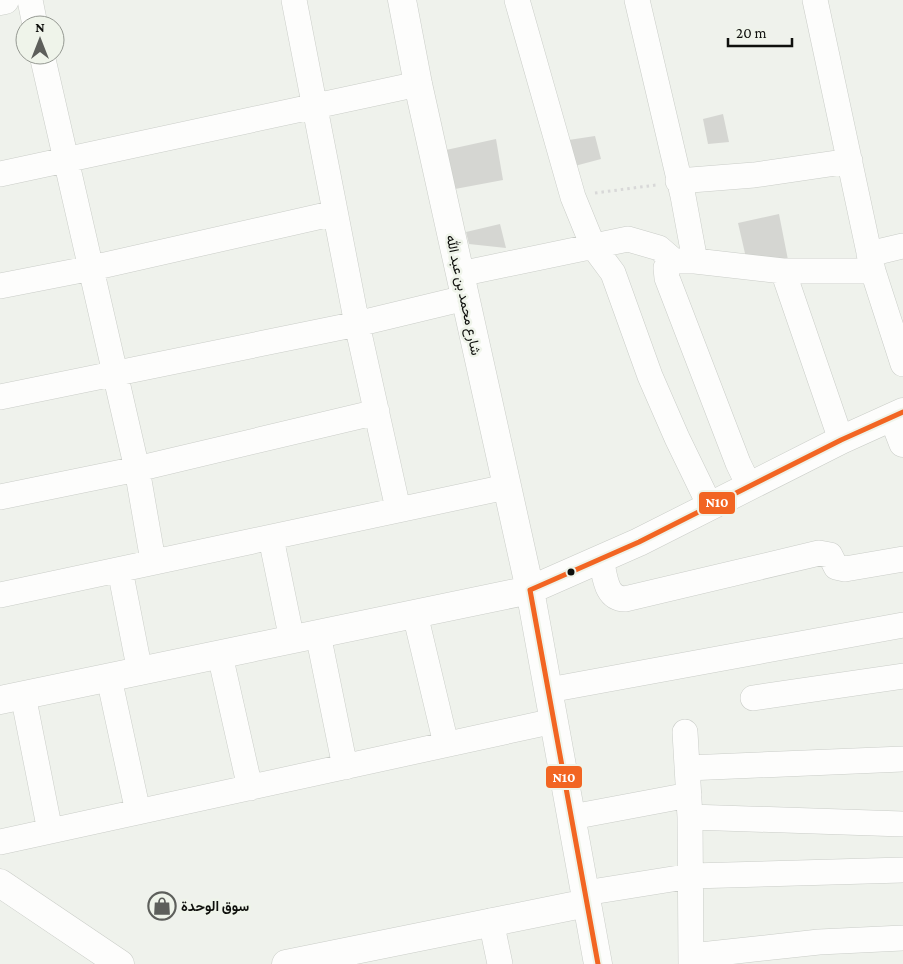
<svg xmlns="http://www.w3.org/2000/svg" width="903" height="964" viewBox="0 0 903 964" font-family="'Crimson Pro',Vazirmatn,serif">
  <style>
    .building { fill: #d5d6d2 }
    .lines { fill: none; stroke-linecap: round; stroke-linejoin: round }
    .street-casing { stroke: #cacdc8; stroke-width: 26 }
    .secondary-casing { stroke: #cacdc8; stroke-width: 29 }
    .path { stroke: #d8d8d8; stroke-width: 3; stroke-dasharray: 2.5 4; stroke-linecap: butt }
    .street { stroke: #fdfdfc; stroke-width: 25 }
    .secondary { stroke: #fdfdfc; stroke-width: 28 }
    .bus-1-casing { stroke: #eff4ea; stroke-width: 9 }
    .bus-1 { stroke: #f26522; stroke-width: 5 }
    .bus-dot { fill: #0f100d; stroke: #eff4ea; stroke-width: 2 }
    .labels { text-anchor: middle; dominant-baseline: central; stroke-width: 5; stroke-linejoin: round; paint-order: stroke }
    .street-label { font-size: 14px; fill: #0f100d; stroke: #eff4ea }
    .poi-label { font-size: 14px; font-weight: bold; fill: #0f100d; stroke: #eff4ea; text-anchor: start }
    .line-badge { stroke: #eff4ea; stroke-width: 2 }
    .badge-label { font-size: 14px; text-anchor: middle; font-weight: bold; fill: #fff }
  </style>
  <rect width="100%" height="100%" fill="#eff2ec"/>
  <path class="building" d="M723 114 729 142 708 144 703 119Z
    M595 136 601 159 571 167 562 141Z
    M496 139 503 180 455 189 446 150Z
    M779 214 789 265 747 262 738 223Z
    M500 224 506 248 469 244 466 232Z"/>
  <g class="lines">
    <g class="street-casing">
      <path id="street" d="M30 0 35 25
        M294 0 357 324 398 509
        M517 0 573 197 593 246 613 273 650 376 677 438 710 506
        M637 0 683 196 695 261
        M815 0 873 271 903 364
        M42 55 137 469 153 561
        M0 174 418 84
        M678 181 754 175 850 161
        M869 254 903 246
        M783 271 841 440
        M460 274 628 239 659 248 674 261
        M0 286 92 268 335 213
        M0 397 357 324 465 298
        M749 486 738 463 667 278 666 268 674 261H695L783 271H873
        M0 497 137 469 377 412
        M271 538 292 640
        M601 559C605 575 605 599 625 599L819 553 830 555 836 567 845 569 903 559
        M120 570 140 672
        M0 595 506 487
        M415 614 446 744
        M318 634 345 767
        M220 655 250 788
        M109 678 138 812
        M549 690 903 625
        M23 695 50 831
        M753 698 903 676
        M685 732 690 817 691 964
        M687 768 903 759
        M572 817 689 795
        M690 817 903 824
        M0 842 554 721
        M585 893 691 876 903 870
        M491 921 500 964
        M691 956 819 942 903 938"/>
    </g>
    <g class="secondary-casing">
      <path id="secondary" d="M402 0 418 84 530 590 598 964
        M0 1 5 0
        M893 417 903 443
        M0 700 530 590 639 542 841 440 903 412
        M0 883 120 964
        M286 964 587 903"/>
    </g>
    <path class="path" d="M595 193 656 185"/>
    <use href="#street" class="street"/>
    <use href="#secondary" class="secondary"/>
    <g class="bus-1-casing">
      <path id="bus-1" d="M530 590 639 542 841 440 903 412
        M530 590 598 964"/>
    </g>
    <use href="#bus-1" class="bus-1"/>
  </g>
  <defs>
    <g id="shop-ring" transform="scale(1.4375)"><circle r="9.5" fill="#eff4ea" stroke="#5d5f5b" stroke-width="1.5"/><path d="M-5-2.5h2.3a2.7 3.5 0 0 1 5.4 0H5L5.5 6h-11ZM-1.5-2.5h3a1.5 2.3 0 0 0-3 0Z" fill="#5d5f5b"/></g>
  </defs>
  <g fill-rule="evenodd">
    <use href="#shop-ring" x="162" y="906"/>
  </g>
  <circle class="bus-dot" cx="571" cy="572" r="4.5"/>
  <g class="labels">
    <g class="street-label">
      <text transform="translate(464 295) rotate(78)">شارع محمد بن عبد الله</text>
    </g>
    <g class="poi-label">
      <text x="181" y="906">سوق الوحدة</text>
    </g>
  </g>
  <g class="line-badge">
    <rect x="698" y="491" width="38" height="24" rx="5" fill="#f26522"/>
    <rect x="545" y="765" width="38" height="24" rx="5" fill="#f26522"/>
  </g>
  <g class="badge-label">
    <text x="717" y="507">N10</text>
    <text x="564" y="782">N10</text>
  </g>
  <g transform="translate(40 40)"><circle r="24" fill="#eff4ea" stroke="#959992"/>
  <path d="M0-4L9 19L0 12L-9 19Z" fill="#5d5f5b"/>
  <text y="-8" font-size="14" font-weight="bold" text-anchor="middle" fill="#0f100d">N</text>
  </g>
  <path d="M728 38v8h64v-8" fill="none" stroke="#0f100d" stroke-width="2.5"/>
  <text x="736" y="38" font-size="15" fill="#0f100d" stroke="#eff4ea" stroke-width="4" paint-order="stroke">20 m</text>
</svg>
